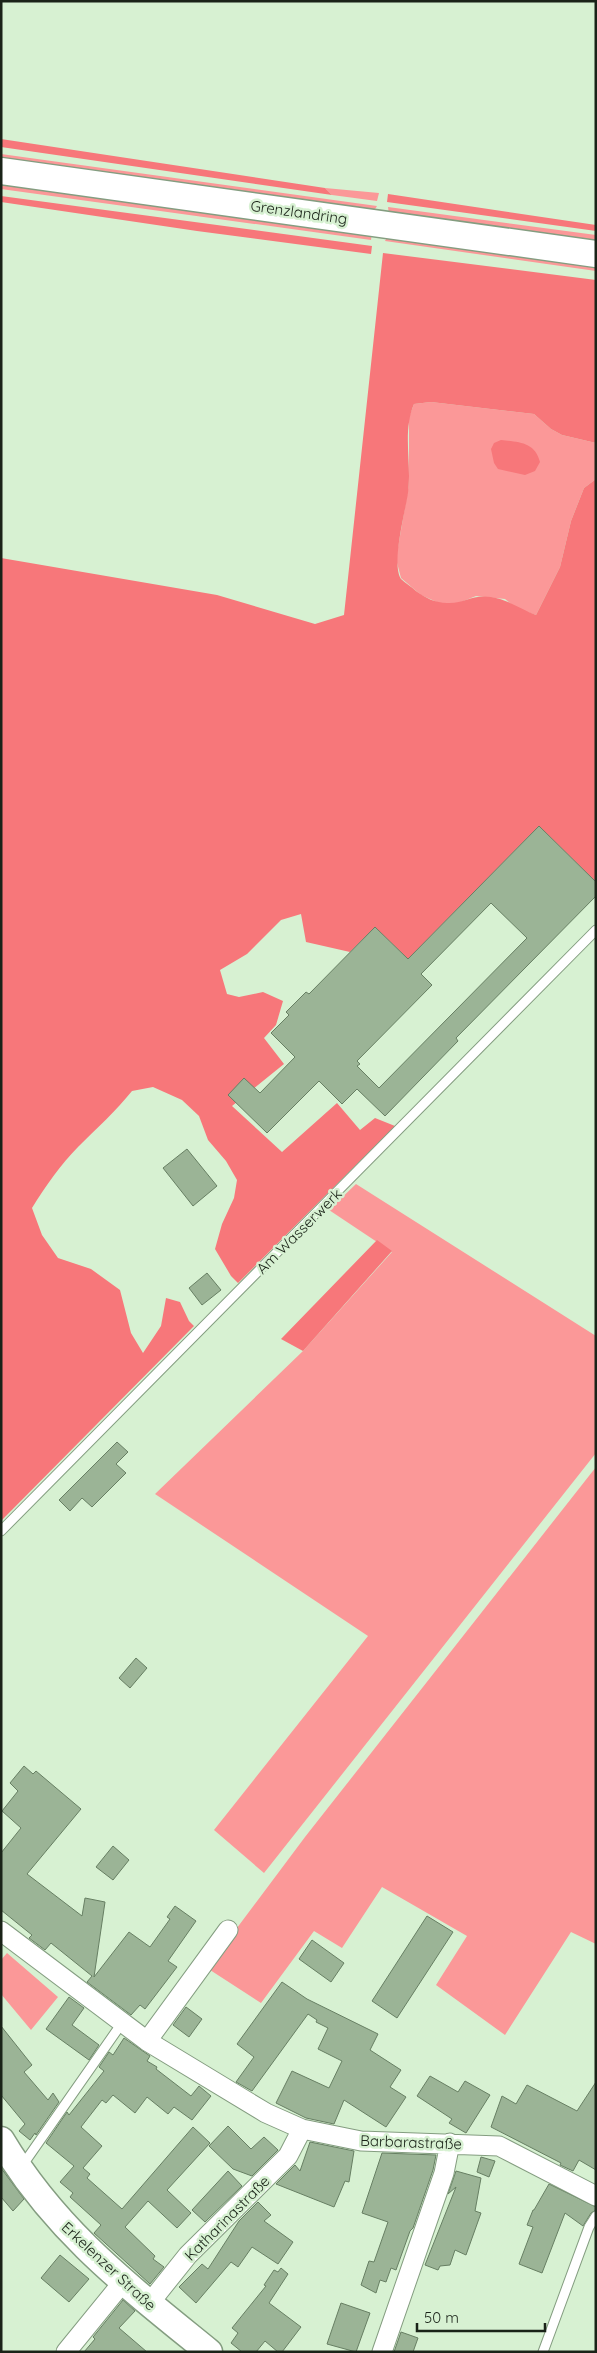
<svg xmlns="http://www.w3.org/2000/svg" width="597" height="2353" viewBox="0 0 597 2353" font-family="Quicksand,sans-serif">
  <style>
    .green { fill: #fb9898 }
    .forest { fill: #f7777a }
    .building { fill: #9bb496; stroke: #677f63; fill-rule: evenodd }
    .lines { fill: none; stroke-linecap: round; stroke-linejoin: round }
    .lane-casing { stroke: #849d80; stroke-width: 11 }
    .street-casing { stroke: #849d80; stroke-width: 21 }
    .secondary-casing { stroke: #849d80; stroke-width: 29 }
    .lane { stroke: #fff; stroke-width: 9 }
    .street { stroke: #fff; stroke-width: 19 }
    .secondary { stroke: #fff; stroke-width: 26 }
    .labels { text-anchor: middle; dominant-baseline: central; stroke-width: 5; stroke-linejoin: round; paint-order: stroke }
    .street-label { font-size: 15px; fill: #1a2318; stroke: #d7f1d2 }
  </style>
  <rect width="100%" height="100%" fill="#d7f1d2"/>
  <path class="green" d="M1 154 377 206 372 214 1 162Z
    M1 182 372 232 371 240 1 189Z
    M325 188 379 193 377 201 332 195Z
    M388 207 596 235V244L389 215Z
    M388 235 596 264V271L385 241Z
    M431 402 534 414 551 429 562 435 596 443V479L584 488 571 521 560 567 536 615 516 608 505 599 476 596 456 604 439 603 421 595 401 578 396 559 409 484V417L414 404Z
    M356 1184 596 1336V1453L264 1873 214 1830 368 1636 155 1494 303 1351 392 1252 329 1210Z
    M596 1467V1944L571 1932 505 2035 436 1985 467 1936 382 1887 342 1948 314 1931 261 2003 207 1968 305 1837Z
    M7 1953 58 1997 31 2030 1 1994V1960Z"/>
  <path class="forest" d="M1 139 325 188 332 195 1 147Z
    M388 194 596 225V231L387 202Z
    M1 196 372 246 371 254 197 231 1 202Z
    M383 253 596 280V443L562 435 551 429 534 414 431 402 414 404C402 432 412 464 408 493 405 513 391 564 401 579 405 583 412 587 416 591 425 598 436 603 447 603 464 604 472 594 491 597 507 599 520 609 536 615L560 567 571 521 584 488 596 479V882L539 826 408 959 375 927 350 952 306 942 301 914 281 920 247 954 220 970 227 994 239 997 263 992 283 1001 276 1025 264 1038 284 1064 232 1106 282 1152 337 1103 360 1130 375 1118 395 1126 238 1283 231 1276 215 1249 222 1224 234 1198 237 1180 226 1161 208 1140 199 1116 182 1100 153 1087 132 1091C116 1111 97 1128 78 1147 61 1164 45 1187 32 1208L42 1235 58 1258 91 1269 120 1290 131 1333 143 1353 161 1326 166 1298 180 1302 189 1321 194 1326 1 1521V558L217 595 315 624 344 615Z
    M501 440C519 442 535 442 540 462L535 471 525 475 498 469 494 463 491 449 494 443Z
    M377 1240 392 1251 303 1351 281 1339Z"/>
  <path class="building" d="M539 826 596 882V896L456 1038 458 1041 385 1116 357 1089 342 1104 319 1081 267 1133 228 1095 244 1078 260 1093 295 1057 271 1033 289 1015 286 1012 306 992 309 994 375 927 408 959ZM491 903 527 938 379 1088 357 1066 360 1064 357 1061 432 985 421 974Z
    M187 1149 217 1186 193 1206 163 1168Z
    M207 1273 221 1290 202 1305 189 1288Z
    M117 1442 128 1452 116 1464 126 1473 92 1507 82 1498 70 1511 59 1500Z
    M136 1658 147 1668 130 1688 119 1678Z
    M24 1766 33 1774 36 1771 81 1809 27 1874 82 1916 85 1898 105 1902 94 1977 129 1932 150 1947 170 1919 167 1917 175 1906 196 1921 168 1961 177 1967 145 2009 140 2005 131 2015 87 1982 92 1976 51 1943 45 1950 29 1938 32 1935 1 1910V1853L21 1828 2 1811 18 1791 10 1783Z
    M113 1846 129 1860 113 1880 96 1867Z
    M427 1916 453 1932 397 2018 372 2001Z
    M312 1940 344 1963 331 1982 299 1959Z
    M282 1982 307 1999 378 2034 370 2050 401 2070 390 2087 406 2097 386 2127 344 2100 334 2124 306 2118 276 2103 292 2071 329 2088 342 2061 318 2049 328 2028 316 2022 317 2020 308 2014 252 2091 236 2082 254 2057 237 2044Z
    M69 1997 84 2008 72 2025 99 2045 89 2060 46 2029Z
    M186 2007 202 2019 189 2037 173 2025Z
    M1 2026 32 2065 24 2072 48 2100 53 2093 59 2102 36 2135 35 2133 30 2140 19 2131 25 2124 1 2095Z
    M124 2038 150 2056 147 2061 157 2067 156 2069 191 2096 199 2086 211 2096 192 2120 174 2107 168 2114 147 2097 135 2113 113 2095 106 2103 102 2100 81 2127 102 2146 83 2168 90 2174 87 2178 122 2209 193 2127 210 2143 167 2190 191 2213 177 2228 148 2201 125 2227 155 2256 153 2259 164 2267 150 2284 94 2233 101 2225 70 2197 73 2193 60 2182 74 2166 46 2143 67 2112 69 2115 104 2071 99 2067 109 2052 113 2055Z
    M430 2076 458 2092 465 2081 490 2095 466 2133 449 2123 452 2119 417 2096Z
    M596 2082V2170L579 2160 573 2171 560 2165 561 2163 491 2127 502 2096 516 2104 527 2085 577 2111Z
    M228 2126 251 2149 264 2137 278 2150 252 2176 233 2169 209 2146Z
    M310 2142 354 2151 349 2182 345 2181 334 2207 276 2184 295 2165 300 2171Z
    M382 2153 436 2155 433 2170 413 2228 410 2231 396 2270 391 2268 386 2282 380 2280 376 2293 361 2285 369 2261 374 2262 388 2222 362 2213Z
    M481 2157 495 2161 489 2177 477 2172Z
    M1 2168 24 2199 13 2211 1 2197Z
    M228 2171 242 2186 205 2222 192 2210Z
    M456 2171 481 2178 475 2211 481 2213 466 2255 455 2250 450 2265 440 2266 438 2270 425 2265 456 2187 448 2194Z
    M549 2184 596 2207V2210L591 2213 583 2226 565 2213 542 2273 519 2264 533 2227 527 2225 533 2210H534Z
    M258 2202 271 2215 264 2221 293 2242 278 2264 252 2247 238 2267 231 2262 196 2303 179 2287 202 2264 208 2269 239 2221Z
    M60 2255 89 2279 69 2302 41 2278Z
    M281 2268 288 2274 269 2303 301 2327 282 2352H278L265 2341 256 2352H242L231 2343 238 2333 232 2328 266 2286 264 2285 274 2270 278 2272Z
    M123 2300 135 2311 119 2328 147 2352H84L95 2339 93 2337Z
    M341 2303 370 2313 356 2352 327 2344Z
    M401 2332 418 2338 413 2352H394Z"/>
  <g class="lines">
    <g class="lane-casing">
      <path id="lane" d="M1 1531 596 930
        M22 2166 122 2023
        M543 2352 589 2227 596 2216"/>
    </g>
    <g class="street-casing">
      <path id="street" d="M1 1931 147 2041 266 2113 302 2129 361 2141 499 2146 596 2196
        M147 2041 228 1930
        M148 2305 188 2255 288 2156 302 2129
        M66 2352 123 2282
        M382 2352 444 2173 450 2143"/>
    </g>
    <g class="secondary-casing">
      <path id="secondary" d="M1 171 596 254
        M1 2140C56 2232 128 2286 209 2352"/>
    </g>
    <use href="#lane" class="lane"/>
    <use href="#street" class="street"/>
    <use href="#secondary" class="secondary"/>
  </g>
  <g class="labels">
    <g class="street-label">
      <text transform="translate(299 212) rotate(8)">Grenzlandring</text>
      <text transform="translate(299 1231) rotate(-45)">Am Wasserwerk</text>
      <text transform="translate(411 2142) rotate(2)">Barbarastraße</text>
      <text transform="translate(227 2218) rotate(-45)">Katharinastraße</text>
      <text transform="translate(109 2266) rotate(43)">Erkelenzer Straße</text>
    </g>
  </g>
  <rect width="597" height="2353" fill="none" stroke="#1a2318" stroke-width="5"/>
  <path d="M417 2323v8h128v-8" fill="none" stroke="#1a2318" stroke-width="2.5"/>
  <text x="424" y="2323" font-size="15" fill="#1a2318" stroke="#d7f1d2" stroke-width="4" paint-order="stroke">50 m</text>
</svg>
